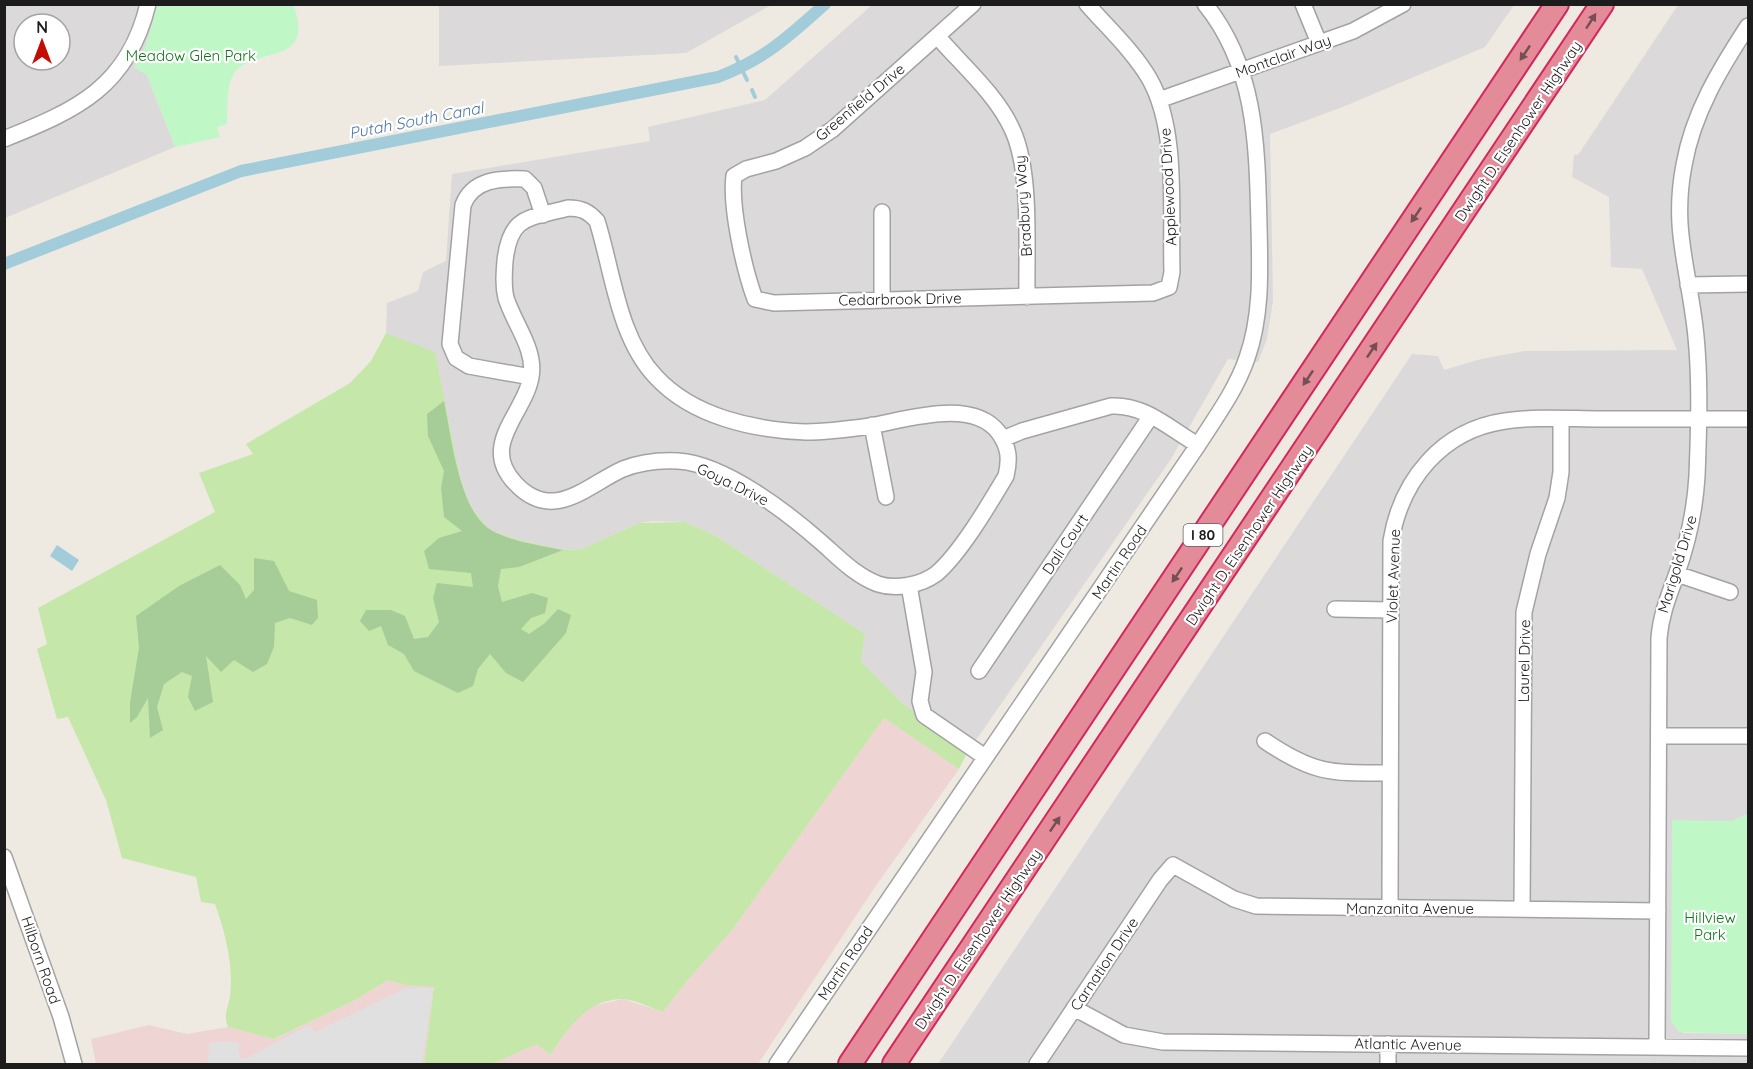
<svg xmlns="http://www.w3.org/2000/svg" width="1753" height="1069" viewBox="0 0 1753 1069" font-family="Quicksand,sans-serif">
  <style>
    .residential { fill: #dbd9d9; fill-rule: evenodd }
    .commercial { fill: #eed4d2 }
    .grass { fill: #c5e7a9 }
    .forest { fill: #a6cc98 }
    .park { fill: #bff8c6 }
    .parking { fill: #e0e0e0 }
    .water { fill: #a3ccdb }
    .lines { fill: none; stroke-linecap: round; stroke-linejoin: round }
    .stream { stroke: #a3ccdb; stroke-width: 4 }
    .canal { stroke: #a3ccdb; stroke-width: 12 }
    .minor-casing { stroke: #a3a3a3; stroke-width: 18 }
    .highway-casing { stroke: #d3285d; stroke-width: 26 }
    .minor { stroke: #fff; stroke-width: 15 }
    .highway { stroke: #e48b99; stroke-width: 22 }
    .oneway { fill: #764e54 }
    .labels { text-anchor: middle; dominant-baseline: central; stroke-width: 4.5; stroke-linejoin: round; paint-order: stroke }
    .shield { fill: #fff; stroke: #606060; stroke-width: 1.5 }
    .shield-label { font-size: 14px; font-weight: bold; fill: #1c1c1c }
    .park-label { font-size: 15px; fill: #0e771a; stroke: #fff }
    .street-label { font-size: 15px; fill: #1c1c1c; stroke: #fff }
    .water-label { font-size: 16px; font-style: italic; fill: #4c78a9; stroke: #fff }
  </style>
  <rect width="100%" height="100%" fill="#eeeae2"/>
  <path class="residential" d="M5 5H158L145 48 134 67 147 75 175 147 5 218ZM24 24H60V60H24Z
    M439 5V4L771 5 686 53 439 66Z
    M872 5H1514L1485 47 1345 106 1270 134 1273 301 1267 339 1258 362 1228 359 1171 459 967 753 900 701 861 661 865 634 716 536 685 522 653 521 639 523 582 549 563 550 519 540 490 530 470 506 460 477 435 353 386 333 387 303 418 291 423 272 446 261 452 174 650 141 648 127 765 100Z
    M1678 5H1748V814L1732 821H1672L1683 1033 1748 1034V1064H938L1412 354 1438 356 1444 370 1481 359 1525 351 1677 350 1642 269 1611 267 1609 197 1572 177 1574 155H1578Z"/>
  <path class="commercial" d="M884 718 959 769 875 887 758 1064H492L537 1044 550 1055 575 1020 588 1007 623 999 663 1012 686 982 732 930Z
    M388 980 405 985 434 986 424 1064H96L91 1039 149 1025 187 1034 228 1027 275 1039 357 999Z"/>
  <path class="grass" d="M386 333 435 352 460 477 470 506 490 530 519 540 563 550 582 549 639 523 685 522 716 536 865 634 861 661 900 701 967 753 959 769 884 718 732 930 686 982 663 1012C651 1008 634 999 622 999 585 1000 569 1028 550 1055L537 1044 492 1064H424L434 987 405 985 388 980 357 999 274 1039 228 1027C223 1014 228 1009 230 996 234 966 225 932 215 904L201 902 196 877 122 858 106 800 68 717 57 719 37 649 47 644 38 608 215 512 199 473 253 454 246 444 350 383 371 361Z"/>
  <path class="forest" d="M444 401C451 435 459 512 491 530 511 542 540 545 563 550L519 567 501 569 498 586 502 602 532 593 548 598 545 613 531 618 521 629 529 634 545 623 558 609 571 615 566 633 523 682 506 673 490 654 478 669 473 686 458 693 414 671 404 654 388 645 381 626 369 631 360 621 366 610H391L405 616 414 639 428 637 439 622 433 598 437 583 473 587 471 573 429 569 424 551 439 538 462 531 444 517 441 488 444 471 428 436 427 414Z
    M254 558 274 561 289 591 317 600 318 618 312 625 290 618 275 623 274 647 267 664 253 672 234 660 221 672 206 656 213 702 195 711 188 697 192 676 182 672 164 684 157 707 163 730 150 738 148 698 137 717 130 723V702L139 648 136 616 179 586 220 565 240 585 246 599 254 590Z"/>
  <path class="park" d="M293 4C318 71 248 43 232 77 226 91 228 109 227 124L217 127 220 137 175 147 147 75 134 67 145 48 158 5Z
    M1748 814V1034L1679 1032 1671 1021 1672 820 1732 821Z"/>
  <path class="parking" d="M406 988H433L422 1064H207L210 1042H238L240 1059 247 1058 309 1025 315 1032Z"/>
  <path class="water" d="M57 545 79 560 72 571 50 556Z"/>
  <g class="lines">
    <path class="stream" d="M736 57 747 80
      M752 90 755 97"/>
    <path class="canal" d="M4 264 241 171 718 77C765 59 788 37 825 4"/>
    <g class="minor-casing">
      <path id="minor" d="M973 4 833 129 805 148 776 161 746 169 734 176C730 207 744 269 755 299L774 303 1153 293 1169 287 1172 272C1170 213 1179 130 1149 78 1133 51 1108 28 1087 4
        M1303 4 1319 43
        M937 36C962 65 996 94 1012 129 1032 171 1026 249 1027 297
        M1159 100 1353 31 1403 4
        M4 139C77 110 128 87 148 4
        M568 208C581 208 588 211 597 221 613 272 618 337 656 377 693 417 754 430 806 432 827 432 849 429 870 426 905 420 973 397 999 433 1009 447 1010 459 1006 476 990 503 960 554 936 574 921 585 896 590 878 584 856 576 839 558 822 543 788 513 725 464 678 461 660 460 641 462 623 469 587 485 553 524 515 483 479 445 525 413 531 377 536 349 514 324 506 298 503 286 504 274 505 261 510 215 528 219 568 208Z
        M882 212V300
        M1688 285 1748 284
        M531 377 469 366 456 358 450 344 463 205C473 179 500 178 525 179L534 188 543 215
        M872 425 886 497
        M1003 439 1022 431 1111 406C1145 404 1170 429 1198 445
        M1677 574 1730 592
        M909 585 924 672 920 701 924 715 985 757
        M1335 609 1391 610
        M979 671 1151 416
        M1659 736H1748
        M1265 741C1315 775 1332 773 1390 773
        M4 857 61 1017 74 1064
        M1390 908 1391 541C1401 480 1442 430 1505 421 1537 416 1570 419 1602 419 1651 419 1700 419 1748 419
        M1522 909 1524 612 1538 554 1557 498 1561 472V419
        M1074 1008 1124 1035 1163 1042 1748 1048
        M1657 1047 1659 638C1661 614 1669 595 1677 573 1688 542 1695 509 1697 476 1699 425 1701 363 1693 313 1685 257 1673 222 1684 165 1693 113 1720 69 1748 26
        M777 1064 1198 445C1216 417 1236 390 1247 358 1262 315 1260 271 1259 226 1257 148 1257 68 1205 4
        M1037 1064 1160 880 1173 865 1234 899 1256 906 1658 911
        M1388 1064V1044"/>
    </g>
    <g class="highway-casing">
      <path id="highway" d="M850 1064 1557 4
        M894 1064 1602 4"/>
    </g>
    <use href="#minor" class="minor"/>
    <use href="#highway" class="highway"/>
  </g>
  <defs><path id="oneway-solid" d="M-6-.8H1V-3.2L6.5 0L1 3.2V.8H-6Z" transform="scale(1.5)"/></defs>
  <g class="oneway">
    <use href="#oneway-solid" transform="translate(1591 21) rotate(-57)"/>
    <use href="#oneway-solid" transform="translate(1525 53) rotate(124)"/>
    <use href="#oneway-solid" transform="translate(1416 215) rotate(124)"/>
    <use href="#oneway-solid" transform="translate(1372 350) rotate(-56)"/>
    <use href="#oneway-solid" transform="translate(1308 378) rotate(124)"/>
    <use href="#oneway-solid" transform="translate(1177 575) rotate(124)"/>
    <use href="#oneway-solid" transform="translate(1055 824) rotate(-56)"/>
  </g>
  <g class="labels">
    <rect class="shield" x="1183.5" y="524" width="39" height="22" rx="4.5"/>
    <g class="shield-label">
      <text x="1203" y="535">I 80</text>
    </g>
    <g class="park-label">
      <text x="191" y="55">Meadow Glen Park</text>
      <text x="1710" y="917">Hillview<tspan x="1710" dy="17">Park</tspan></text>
    </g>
    <g class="street-label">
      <text transform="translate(1283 56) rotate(-20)">Montclair Way</text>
      <text transform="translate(860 102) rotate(-40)">Greenfield Drive</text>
      <text transform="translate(1518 131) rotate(-56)">Dwight D. Eisenhower Highway</text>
      <text transform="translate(1168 187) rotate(-93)">Applewood Drive</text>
      <text transform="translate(1023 206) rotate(-94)">Bradbury Way</text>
      <text transform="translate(900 299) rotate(-1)">Cedarbrook Drive</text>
      <text transform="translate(733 484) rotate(26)">Goya Drive</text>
      <text transform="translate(1249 535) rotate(-56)">Dwight D. Eisenhower Highway</text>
      <text transform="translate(1065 544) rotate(-56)">Dali Court</text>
      <text transform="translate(1119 562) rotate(-56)">Martin Road</text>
      <text transform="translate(1677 564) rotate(-73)">Marigold Drive</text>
      <text transform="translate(1393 576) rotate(-88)">Violet Avenue</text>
      <text transform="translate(1524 661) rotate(-89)">Laurel Drive</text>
      <text x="1410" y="908">Manzanita Avenue</text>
      <text transform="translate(978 939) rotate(-56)">Dwight D. Eisenhower Highway</text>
      <text transform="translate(41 960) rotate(71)">Hilborn Road</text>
      <text transform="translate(845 963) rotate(-56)">Martin Road</text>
      <text transform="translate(1104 964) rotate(-56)">Carnation Drive</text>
      <text transform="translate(1408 1044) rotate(1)">Atlantic Avenue</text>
    </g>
    <g class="water-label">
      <text transform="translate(416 120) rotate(-11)">Putah South Canal</text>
    </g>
  </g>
  <rect width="1753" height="1069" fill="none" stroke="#1c1c1c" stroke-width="12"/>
  <g transform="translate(42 42)"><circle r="28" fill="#ffffff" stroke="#a4a4a4" stroke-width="1.5"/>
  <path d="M0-4.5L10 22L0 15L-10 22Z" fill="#c40b05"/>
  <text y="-9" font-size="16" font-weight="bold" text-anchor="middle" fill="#1c1c1c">N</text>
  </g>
</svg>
